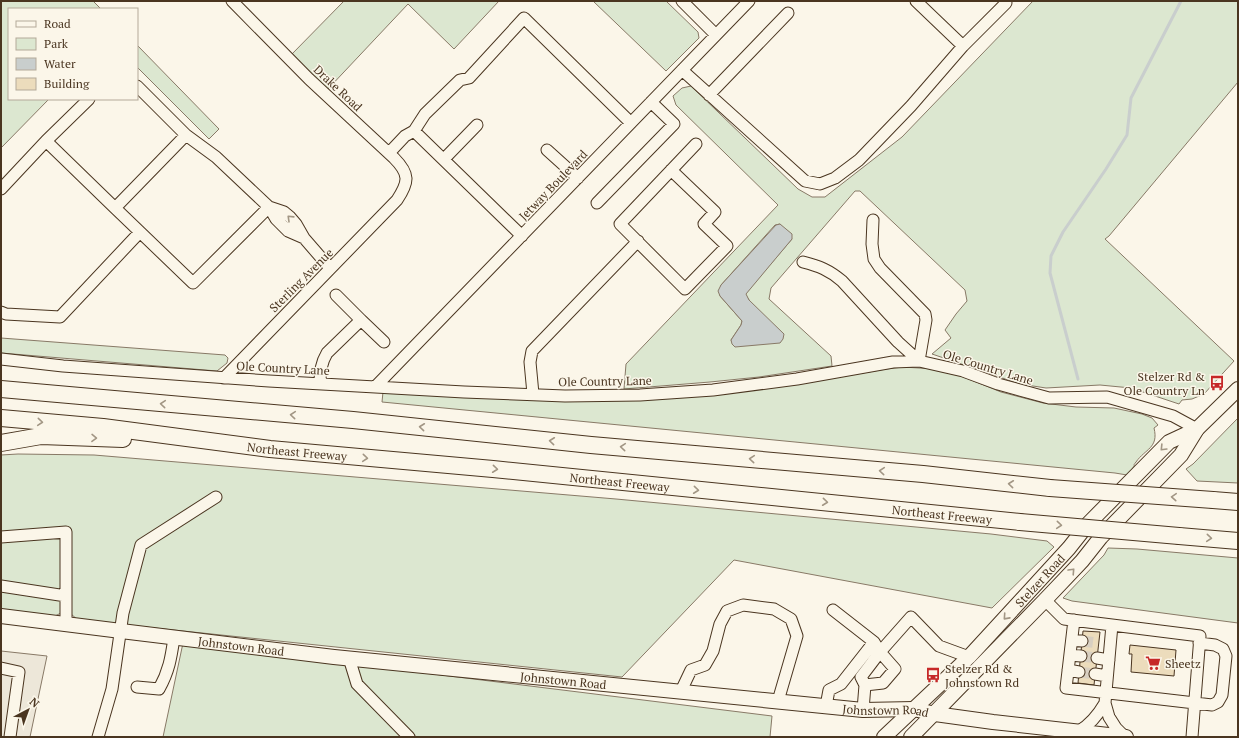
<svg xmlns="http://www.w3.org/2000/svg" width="1239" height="738" viewBox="0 0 1239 738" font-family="'PT Serif',serif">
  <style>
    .green { fill: #dce7d0; stroke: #887966; fill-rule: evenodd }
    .parking { fill: #ede7d9; stroke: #887966 }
    .water { fill: #c9cecd; stroke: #887966 }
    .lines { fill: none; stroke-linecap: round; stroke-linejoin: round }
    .stream { stroke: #c9cecd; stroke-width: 3 }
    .building { fill: #ecdcbc; stroke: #4a3520 }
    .minor-tunnel { stroke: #d8cfc1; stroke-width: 11; stroke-dasharray: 11 5.5; stroke-linecap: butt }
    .minor-casing { stroke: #4a3520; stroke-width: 13 }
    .major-casing { stroke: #4a3520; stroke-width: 16 }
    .highway-casing { stroke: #4a3520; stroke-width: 18 }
    .minor { stroke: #fbf6e9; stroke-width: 11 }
    .major { stroke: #fbf6e9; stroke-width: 14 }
    .highway { stroke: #fbf6e9; stroke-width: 16 }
    .highway-bridge-casing { stroke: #4a3520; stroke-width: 18; stroke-linecap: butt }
    .highway-bridge { stroke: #fbf6e9; stroke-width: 16 }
    .oneway { stroke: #a29684 }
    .labels { text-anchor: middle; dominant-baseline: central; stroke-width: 3; stroke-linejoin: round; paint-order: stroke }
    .street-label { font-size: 12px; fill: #4a3520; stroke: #fbf6e9 }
    .poi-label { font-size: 12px; fill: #4a3520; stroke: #fbf6e9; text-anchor: start }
  </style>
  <rect width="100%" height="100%" fill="#fbf6e9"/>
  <path class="green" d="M1 1H93L101 9H9V99H49L1 148Z
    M344 1H499L454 49 408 4 327 90 291 55Z
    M593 1H666L698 32 699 38 666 71Z
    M1033 1H1238V82L1109 236 1105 239 1234 361 1204 394 1192 399 1182 400 1179 404 1131 388 1100 385 1046 388 1020 384 932 354 951 338 945 330 956 314 967 301 965 290 860 191H855L771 288 769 299 831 356 832 366 759 377 710 382 624 389 626 364 778 205 676 105 673 96 682 88 691 86 798 189 812 197H825L902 137ZM780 224 792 239 745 294 749 300 735 347 731 340 741 325 742 321 720 296 721 285 775 225Z
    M137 45 219 129 209 139 137 67Z
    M1 338 225 355 228 358 227 363 217 371 1 353Z
    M903 367 935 369 959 375 1001 392 1043 403 1076 407 1114 408 1142 414 1152 418 1158 425 1154 428C1159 448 1145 449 1136 462 1132 467 1136 463 1133 468 1132 470 1129 473 1127 475L1115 473 382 402 383 392 525 399 791 385 886 369Z
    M1238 418V483L1197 481 1186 469 1193 464Z
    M18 454 94 455 616 499 991 534 1047 541 1054 547 992 608 734 560 622 677 78 620 71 614 61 613 51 618 1 612V455Z
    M1108 548 1137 549 1238 558V623L1072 601 1063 598 1104 555Z
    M183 643 772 716 770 737H163Z"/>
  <path class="parking" d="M1 651 47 656 30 737H1Z"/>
  <path class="water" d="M780 224 792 234V239L746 294 749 300 784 334 783 339 780 343 735 347 732 344 731 340 741 325 742 321 720 296 718 291 721 285 776 225Z"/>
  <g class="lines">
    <path class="stream" d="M1078 379 1050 273 1051 256 1063 232 1106 169 1127 135 1131 98 1181 1"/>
  </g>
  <path class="building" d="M1083 631 1100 632 1094 685 1078 683Z
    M1130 645 1176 650 1174 676 1131 672 1132 654H1129Z"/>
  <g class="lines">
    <path class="minor-tunnel" d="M1082 641 1098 643
      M1081 656 1097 658
      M1079 672 1095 674"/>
    <g class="minor-casing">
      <path id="minor" d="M682 1 716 35
        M963 46 1006 3
        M682 70 805 181 820 184 835 178 859 160 911 106 963 46 916 1
        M137 86 186 135
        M709 95 788 13
        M46 141 89 99
        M547 150 578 178
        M389 153 405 136 414 131
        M444 159 477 125
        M671 170 715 212 704 224 727 246 685 289 620 224 696 144
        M1 189 46 141 115 208
        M597 203 674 124 651 102
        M269 207 193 283 115 208 186 135 216 157 269 207 276 219 288 231 304 238
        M269 207 284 212 290 217 296 224 304 238 330 268
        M873 220 872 244 874 259 880 268 925 314 926 320 919 361
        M522 236 414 131 425 114 460 80 469 78 524 18 631 123
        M803 262C819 266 829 270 842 281L898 342 919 361
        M1 312 6 314 60 317 140 232
        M361 320 384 342
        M1 359 63 366 269 381 464 392 565 396 640 395 713 390 797 379 893 362 919 361 963 371 998 384 1049 398 1107 397 1173 416 1197 429
        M224 378 397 200C409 182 410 174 394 158L309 79 232 1
        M320 384C320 372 321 363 327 353L361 320 336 295
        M376 386 749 1
        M533 394 530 362 532 351 638 241
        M1 537 66 532V624
        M1 586 66 596
        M1045 600 1064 619 1200 636 1192 737
        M833 610 874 642 880 652 895 669 883 683 865 685
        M1074 620 1066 688 1212 705 1218 702 1222 695 1226 656 1223 649 1215 645 1199 643
        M1112 625 1105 703 1109 717 1116 728 1125 737
        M1072 640 1082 641
        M1070 655 1081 656
        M349 658 357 684 409 737
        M1097 658 1109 660
        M1 668 19 672 10 737
        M1068 670 1079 672
        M1095 674 1107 676
        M137 687 159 689C169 671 171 658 174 638
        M681 691 691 670 705 665 713 651 720 624 727 611 743 605 774 609 791 619 797 636 778 701
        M826 706 829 690 841 684 874 642
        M863 710 865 685 861 677 880 652 911 617 939 646 969 657
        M1079 731C1091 724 1098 715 1105 703
        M98 737 112 689 123 613 141 545 216 497"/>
    </g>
    <g class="major-casing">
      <g id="major">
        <path id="s1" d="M1 616 121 631 334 657 863 710 914 709 935 714 993 722 1126 737"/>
        <path id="s2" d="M884 737 969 657 1069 548 1088 524 1169 442 1197 429"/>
        <path d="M911 737 1045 600 1082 561 1101 537 1181 455 1197 429 1238 389"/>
      </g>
    </g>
    <g class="highway-casing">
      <g id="highway">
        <path d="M1 389 353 420 591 445 923 474 1050 488"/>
        <path id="s3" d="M1 418 103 427 270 449 493 469 1020 522"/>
        <path d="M1 443 41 436 123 439"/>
        <path d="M1213 500 1238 502"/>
        <path d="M1179 536 1238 541"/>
      </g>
    </g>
    <use href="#minor" class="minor"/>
    <use href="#major" class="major"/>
    <use href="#highway" class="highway"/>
    <g class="highway-bridge-casing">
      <path id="highway-bridge" d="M1050 488 1213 500
        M1020 522 1179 536"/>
    </g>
    <use href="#highway-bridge" class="highway-bridge"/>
  </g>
  <defs><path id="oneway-chevron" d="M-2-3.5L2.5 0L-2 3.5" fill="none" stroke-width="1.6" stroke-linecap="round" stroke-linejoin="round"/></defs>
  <g class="oneway">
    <use href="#oneway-chevron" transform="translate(290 218) rotate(-136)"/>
    <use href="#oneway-chevron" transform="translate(163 404) rotate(-175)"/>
    <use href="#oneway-chevron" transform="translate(293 415) rotate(-175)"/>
    <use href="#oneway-chevron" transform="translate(40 422) rotate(5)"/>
    <use href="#oneway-chevron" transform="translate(422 427) rotate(-174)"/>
    <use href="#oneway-chevron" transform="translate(94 438) rotate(1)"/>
    <use href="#oneway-chevron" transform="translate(552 441) rotate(-174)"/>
    <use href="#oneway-chevron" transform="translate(623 447) rotate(-175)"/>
    <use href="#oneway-chevron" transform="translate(1163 448) rotate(134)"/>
    <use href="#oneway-chevron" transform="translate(365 458) rotate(5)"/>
    <use href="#oneway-chevron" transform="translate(752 459) rotate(-175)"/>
    <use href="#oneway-chevron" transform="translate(495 469) rotate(6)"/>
    <use href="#oneway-chevron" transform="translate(882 471) rotate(-175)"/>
    <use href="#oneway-chevron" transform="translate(1011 484) rotate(-174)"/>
    <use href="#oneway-chevron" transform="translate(696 490) rotate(6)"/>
    <use href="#oneway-chevron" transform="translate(1174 497) rotate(-176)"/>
    <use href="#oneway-chevron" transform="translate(825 502) rotate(6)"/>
    <use href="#oneway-chevron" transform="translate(1059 525) rotate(5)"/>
    <use href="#oneway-chevron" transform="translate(1209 538) rotate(5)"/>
    <use href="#oneway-chevron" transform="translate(1072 571) rotate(-47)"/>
    <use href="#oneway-chevron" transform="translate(1006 617) rotate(132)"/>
  </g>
  <defs>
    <g id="bus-bare" transform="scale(1.2)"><path d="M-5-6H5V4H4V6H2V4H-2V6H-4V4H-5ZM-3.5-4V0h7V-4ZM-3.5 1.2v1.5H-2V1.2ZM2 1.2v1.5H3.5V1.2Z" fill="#c62828" stroke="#fbf6e9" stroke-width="2.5" paint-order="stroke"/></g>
    <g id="supermarket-bare" transform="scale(1.2)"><path d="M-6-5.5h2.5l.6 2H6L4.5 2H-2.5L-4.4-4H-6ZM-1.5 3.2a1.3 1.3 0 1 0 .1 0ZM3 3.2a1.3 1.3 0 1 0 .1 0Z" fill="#c62828" stroke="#fbf6e9" stroke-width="2.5" paint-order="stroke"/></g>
  </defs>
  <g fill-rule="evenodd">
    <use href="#bus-bare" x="1217" y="383"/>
    <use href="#supermarket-bare" x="1153" y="663"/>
    <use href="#bus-bare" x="933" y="675"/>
  </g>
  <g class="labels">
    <g class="street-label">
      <text transform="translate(338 88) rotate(43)">Drake Road</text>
      <text transform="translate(553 185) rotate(-46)">Jetway Boulevard</text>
      <text transform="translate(301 280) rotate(-45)">Sterling Avenue</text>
      <text transform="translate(988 367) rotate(17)">Ole Country Lane</text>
      <text transform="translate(283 368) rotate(3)">Ole Country Lane</text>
      <text transform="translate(605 381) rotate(-1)">Ole Country Lane</text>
      <text stroke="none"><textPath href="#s3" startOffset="298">Northeast Freeway</textPath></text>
      <text stroke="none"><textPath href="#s3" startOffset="622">Northeast Freeway</textPath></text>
      <text stroke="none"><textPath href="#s3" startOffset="946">Northeast Freeway</textPath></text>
      <text stroke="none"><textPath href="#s2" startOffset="221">Stelzer Road</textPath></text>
      <text stroke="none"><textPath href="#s1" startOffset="242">Johnstown Road</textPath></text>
      <text stroke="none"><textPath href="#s1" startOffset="566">Johnstown Road</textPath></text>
      <text stroke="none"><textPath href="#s1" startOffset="890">Johnstown Road</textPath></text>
    </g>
    <g class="poi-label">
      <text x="1205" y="376" text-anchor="end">Stelzer Rd &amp;<tspan x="1205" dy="14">Ole Country Ln</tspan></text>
      <text x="1165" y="663">Sheetz</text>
      <text x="945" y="668">Stelzer Rd &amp;<tspan x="945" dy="14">Johnstown Rd</tspan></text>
    </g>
  </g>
  <rect width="1239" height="738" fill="none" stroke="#4a3520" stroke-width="4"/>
  <rect x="8" y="8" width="130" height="92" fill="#fbf6e9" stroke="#b4a999"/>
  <rect x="16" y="21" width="20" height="6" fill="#fbf6e9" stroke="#b4a999"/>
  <text x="44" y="28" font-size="12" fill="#4a3520">Road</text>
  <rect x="16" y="38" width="20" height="12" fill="#dce7d0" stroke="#b4a999"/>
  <text x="44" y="48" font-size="12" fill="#4a3520">Park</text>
  <rect x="16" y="58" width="20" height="12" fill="#c9cecd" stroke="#b4a999"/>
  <text x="44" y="68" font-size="12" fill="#4a3520">Water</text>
  <rect x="16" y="78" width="20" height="12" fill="#ecdcbc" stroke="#b4a999"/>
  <text x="44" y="88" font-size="12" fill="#4a3520">Building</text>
  <g transform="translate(28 710) rotate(41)" stroke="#fbf6e9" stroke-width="3" paint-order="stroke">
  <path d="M0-3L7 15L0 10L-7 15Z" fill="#4a3520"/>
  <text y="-6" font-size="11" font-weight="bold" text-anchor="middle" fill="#4a3520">N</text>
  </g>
</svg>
